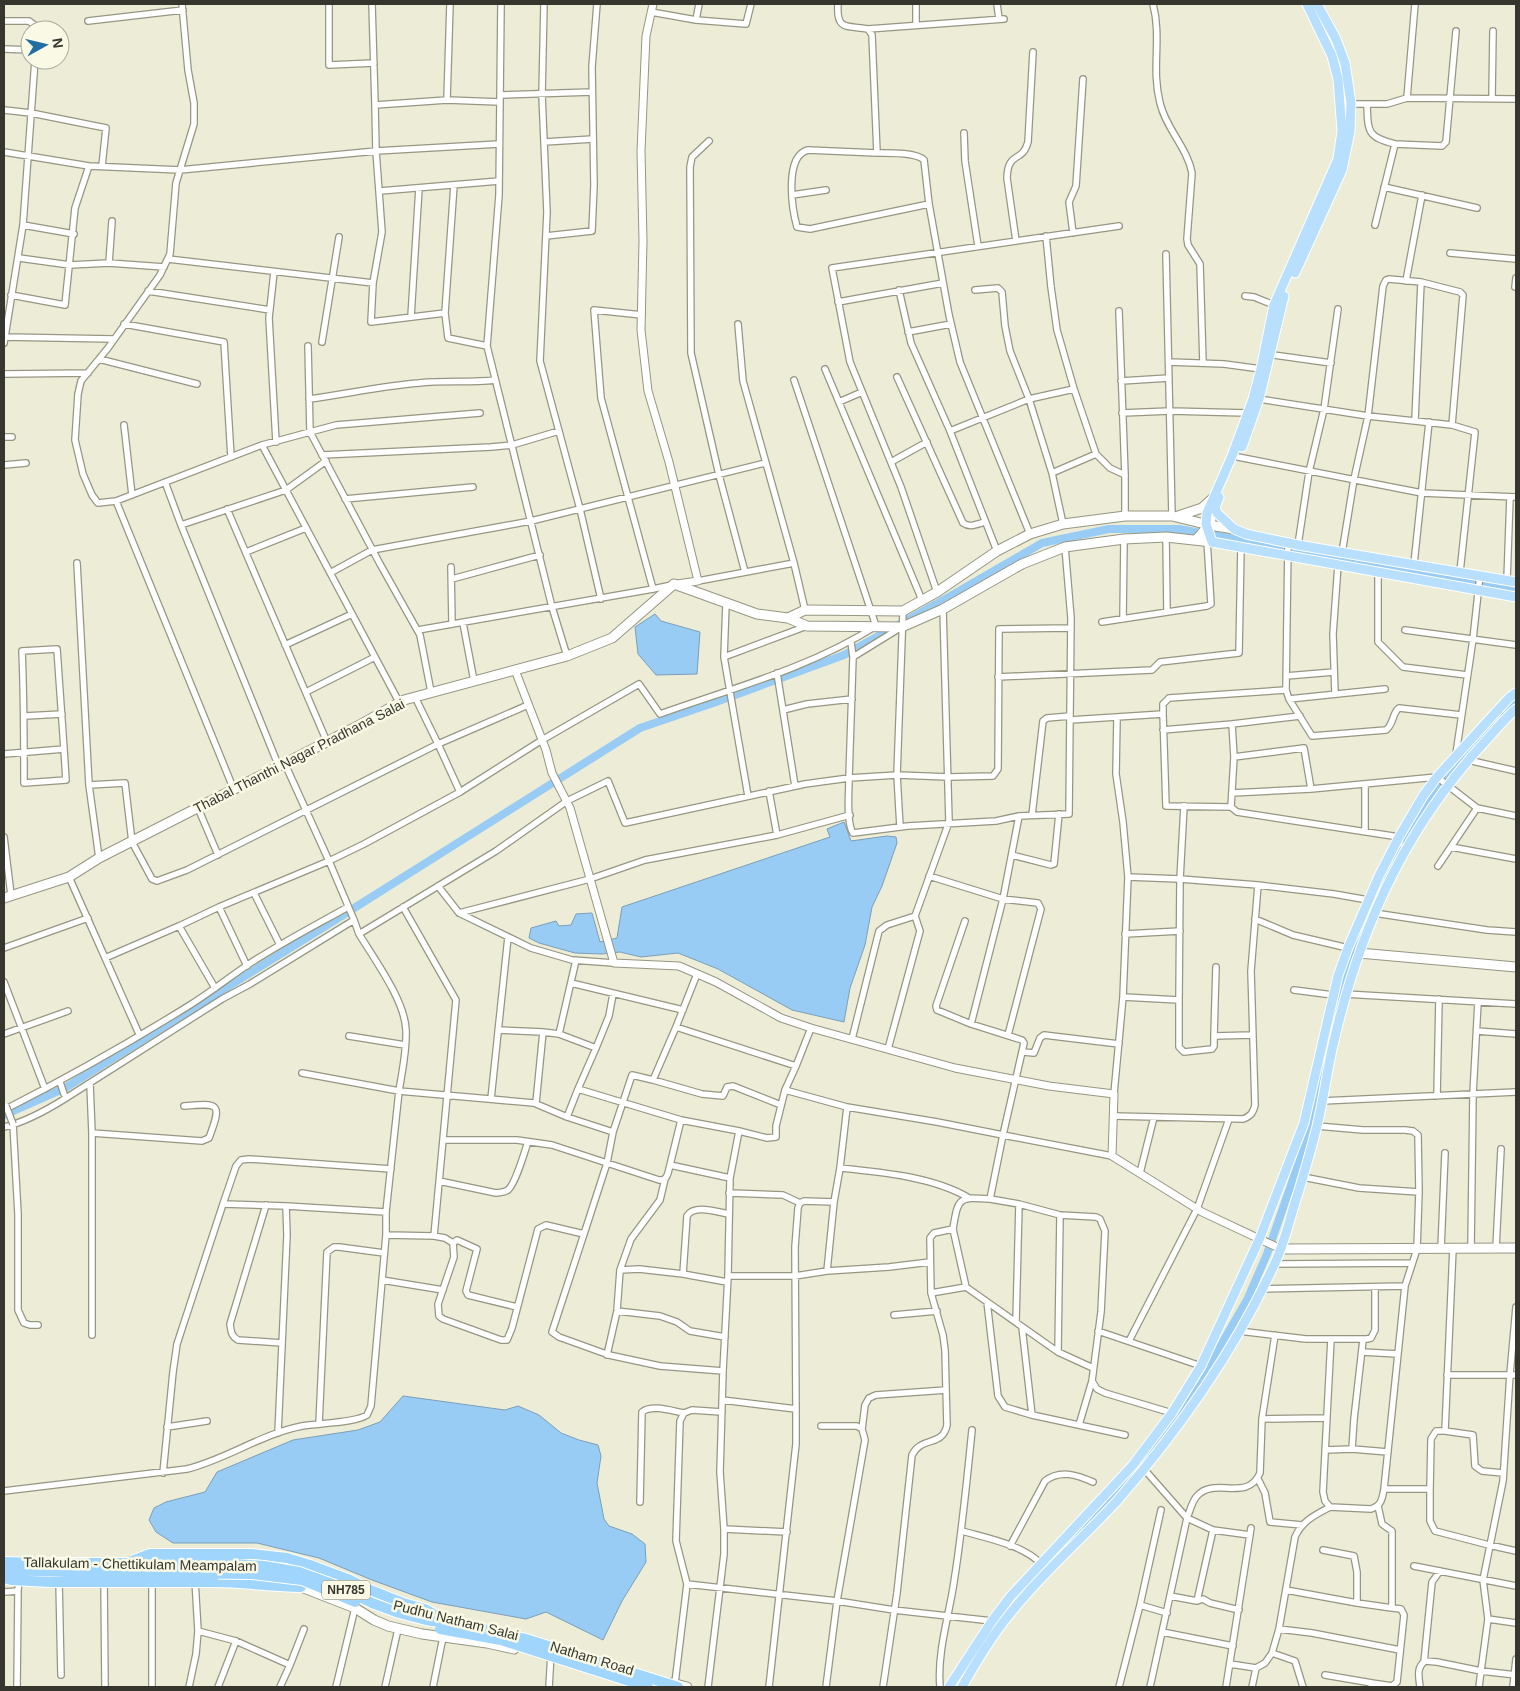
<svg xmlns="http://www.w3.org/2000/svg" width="1520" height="1691" viewBox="0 0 1520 1691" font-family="Arial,sans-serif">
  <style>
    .water { fill: #98ccf5; stroke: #7b9fb9 }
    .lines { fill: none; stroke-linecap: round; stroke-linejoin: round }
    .canal { stroke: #98ccf5; stroke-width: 8 }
    .minor-casing { stroke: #969683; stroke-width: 8 }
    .tertiary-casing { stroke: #969683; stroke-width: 9 }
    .secondary-casing { stroke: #969683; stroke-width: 11 }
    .primary-casing { stroke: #fff; stroke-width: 11 }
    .trunk-casing { stroke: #fff; stroke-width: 12 }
    .minor { stroke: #fff; stroke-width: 5.5 }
    .tertiary { stroke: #fff; stroke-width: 7 }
    .secondary { stroke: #fff; stroke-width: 9 }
    .primary { stroke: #b8e0fe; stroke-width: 9 }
    .trunk { stroke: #a0d6fe; stroke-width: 10 }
    .minor-bridge-casing { stroke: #969683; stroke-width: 8; stroke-linecap: butt }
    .trunk-bridge-casing { stroke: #fff; stroke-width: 12; stroke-linecap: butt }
    .minor-bridge { stroke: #fff; stroke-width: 5.5 }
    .trunk-bridge { stroke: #a0d6fe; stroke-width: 10 }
    .labels { text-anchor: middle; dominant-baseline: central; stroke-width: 5; stroke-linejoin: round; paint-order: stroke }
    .shield { fill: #f9f9e5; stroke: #707065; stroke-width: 1 }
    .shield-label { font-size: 12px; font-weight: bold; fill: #36362e }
    .street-label { font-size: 14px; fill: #36362e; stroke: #f9f9e5 }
  </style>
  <rect width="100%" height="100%" fill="#ececd7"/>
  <path class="water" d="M655 614 661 621 700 632 697 674 656 675 638 654 635 627Z
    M844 822 851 841 887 836 896 837 897 843 882 886 872 907 865 945 850 988 844 1022 792 1010 718 969 678 953 641 957 620 952 602 954 575 953 539 943 529 938 531 928 556 921 559 926 571 925 576 914 592 913 600 942 617 938 622 907 830 837 827 829Z
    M403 1396 505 1410 518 1406 539 1415 561 1433 579 1440 598 1445 601 1456 597 1483 604 1519 609 1526 632 1534 645 1544 646 1562 622 1601 603 1640 546 1612 526 1619 432 1602 372 1580 319 1558 257 1543H173L156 1532 149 1520 154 1508 166 1502 205 1492 217 1472 293 1440 358 1430 380 1422Z"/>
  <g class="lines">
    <path class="canal" d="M1403 839 1428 800 1445 777 1516 699
      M4 1115 65 1088 324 927 640 728 716 702 844 655 947 598 1042 543 1109 529H1179L1516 590
      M987 1636 1014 1598 1133 1475 1164 1435 1203 1376 1247 1300 1267 1254 1300 1159 1322 1073 1339 991 1369 911 1397 849
      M955 1687 970 1662"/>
    <g class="minor-casing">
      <path id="minor" d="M182 4 188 70 194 103V124L176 183 170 254 160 275 108 348 81 381 78 394 75 440 83 474 92 495 98 503 116 501 262 445 399 702
        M329 4V65L374 63
        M372 4 375 105
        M450 4 447 100 375 105 376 151 499 144
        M544 4 542 95 547 212 540 361 580 509 601 599
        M838 4C836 32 848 25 868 29L872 35 877 153C888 153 916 152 924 160L929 204 949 315 960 362 1030 534
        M916 4V24
        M997 4 999 19
        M1153 4C1162 39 1151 68 1160 103 1166 129 1187 147 1192 173L1187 239 1188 245 1200 264 1203 363
        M651 12 696 20 746 24 751 4
        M696 20 699 4
        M4 21H29L37 27V30
        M88 21 183 10
        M868 29 1004 19
        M4 49 30 50
        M500 95 592 92
        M1407 98 1415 4
        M1492 98 1493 31
        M447 100 500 102
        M1340 104H1387L1407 98 1516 99
        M1367 104C1368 132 1367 137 1395 144L1375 225
        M4 110 31 113 106 128 102 166
        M964 133 965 161 978 246
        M709 141 692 157 690 167 691 353 719 475 745 572
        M544 142 593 139
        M1395 144 1442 146 1446 142 1456 31
        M4 152 89 166 180 170 376 151 382 232 373 283
        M877 153 808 150C784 156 792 209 797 227L810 229 929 204
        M454 185 445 313 448 338 487 346 552 607 567 656
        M1384 187 1477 208
        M380 191 499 181
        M792 195 826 190
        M23 225 74 234
        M1073 233 1069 202 1076 186 1083 79
        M546 236 592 231 594 185 592 67 597 4
        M1016 241 1007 178C1008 150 1022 164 1028 142L1033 52
        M1450 253 1516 259
        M1166 254 1172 516
        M19 258 70 265 109 263 164 267
        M168 259 373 283 371 322 445 313
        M109 263 112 221
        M274 272 269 318 276 442
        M1406 281 1422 195
        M1515 287 1516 278
        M899 290 911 343 950 431
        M975 290 998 288 1002 292 1005 326 1010 351 1029 399 1052 473 1063 524
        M148 291 270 310
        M11 295 65 305 75 208 89 166
        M1245 296 1254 297 1274 305
        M838 302 943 283
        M1119 311 1125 475V516
        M642 315 594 310 601 398 653 589
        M411 317 419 188
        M124 324 224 342 231 457
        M738 324 743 381 794 563
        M908 332 951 324
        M4 337 113 339
        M322 342 339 237
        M4 343 23 225 35 60
        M308 346 310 432 336 425 480 413
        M487 346 499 195 501 4
        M1266 354 1331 363
        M99 359 197 384
        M1169 362 1224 364 1261 369
        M825 369 922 600
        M4 374 88 373
        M897 377 963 523C970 528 977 524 985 522
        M1121 381 1169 378
        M309 399C346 394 382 386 419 383 445 380 470 383 495 380
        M1259 399 1368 416 1452 425 1475 432 1460 572
        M839 402 862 392
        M1122 413 1170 411 1247 413
        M1415 420 1421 282
        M124 425 132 495
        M4 437H12
        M262 445 310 432 380 564 420 635 431 692
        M1096 454 1110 468 1125 475
        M322 455 491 447 512 445 559 431
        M1238 457 1422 493 1516 497
        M891 462 927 442
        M4 465 26 463
        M1052 473 1096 454 1074 389
        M165 482 181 525 286 490 326 461
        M345 499 473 487
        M116 501 234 790
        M227 509 327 742
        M181 525 279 767
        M1166 537 1167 612
        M1288 543 1286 690 1289 699 1312 736 1386 730C1394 724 1392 713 1399 708L1461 715
        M1298 545 1309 472 1324 409 1338 309
        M1065 547 1071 618 1069 814 1019 816 996 821 908 826 853 833C846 823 849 791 849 778L897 775 949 777 993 776 998 769 999 629 1071 628
        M997 551 950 431 1029 399 1074 389 1057 330 1051 287 1046 236
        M246 552 306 528
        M1342 553 1354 479 1368 416 1383 286 1386 280 1389 279 1421 282 1460 292 1463 295 1452 425
        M77 563 89 785
        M1414 564 1429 422
        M451 567 452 624
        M1378 572V642L1403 667 1467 675
        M330 573 372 550 531 521 765 463
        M452 579 540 555
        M1507 580 1510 497
        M698 581 794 563 805 610
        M937 592 901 487 850 362 832 268 1119 226
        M726 604 724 657 748 796
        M1123 619 1124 539
        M1102 622 1207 606 1211 604 1207 541
        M463 623 474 681
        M418 630 653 589 672 585
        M1405 630 1516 645
        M285 645 352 614
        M724 657 807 626
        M853 657 900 628
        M777 673 795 786
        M1286 676 1334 672
        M998 677 1152 670 1160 662 1239 653 1241 546
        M306 692 375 657
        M1335 694 1333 634 1338 565
        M1289 699 1385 689
        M528 705 438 744 460 792 542 740 639 684 660 714C733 688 810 668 876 626L794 380
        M783 710 807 704 852 699
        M1163 714V704L1169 698 1286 690
        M25 716 62 714
        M1117 718 1116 774 1123 822 1128 877 1123 997
        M1070 720 1163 714 1166 806 1231 807
        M1232 724 1300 716
        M1163 730 1232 724 1234 757 1231 807 1237 812 1399 837
        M4 754 64 749 66 780 24 783C24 739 24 695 22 651L57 649 64 749
        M1456 754 1473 639 1480 575
        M1234 757 1304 748 1311 789 1437 777 1477 808 1516 816
        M1468 760 1516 771
        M285 764 329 861 354 920
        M1365 785V831
        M769 791 777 835
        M1232 793 1311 789
        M198 808 218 855
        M1032 815 1043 721 1047 718 1070 716
        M900 827 897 775 903 611
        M4 837 11 895
        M1451 847 1516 859
        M1012 855 1051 865 1054 864 1059 814
        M99 858 89 785 125 783 132 842 152 879 157 881 187 870 438 744 415 697
        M1438 866 1477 808
        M929 876 1003 899 1038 903 1041 909 1008 1035
        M69 877 139 1034
        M1128 877 1180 879 1184 806
        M1258 885 1334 894 1368 900
        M438 886 459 913 531 948 572 960 614 963
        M254 893 280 945
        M219 907 247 966
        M403 907 456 1000 434 1236
        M459 913 590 879 645 860 777 835 850 815
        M1374 913 1487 930 1516 932
        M1255 919 1293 935 1348 948
        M179 926 215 988
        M1125 934 1180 931
        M4 948 88 918
        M105 958 179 926 219 907 329 861 364 844 460 792
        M4 982 45 1089
        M571 983 683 1010
        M1294 990 1333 995
        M1345 994 1516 1004
        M1179 1000V1047L1184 1052 1212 1049 1214 1046V1036L1253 1035
        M971 1024 1003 899 1019 816
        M676 1027 796 1066 811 1028
        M498 1030 543 1032
        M1477 1031 1516 1034
        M4 1034 68 1011
        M559 1034 596 1048 578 1089 681 1120 739 1131 730 1178
        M349 1036 405 1045
        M1214 1036 1216 967
        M852 1039 879 931 887 925 915 916
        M596 1048 609 1016 613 994
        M888 1049 920 931 915 916 949 822 943 609
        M1023 1052 1034 1053 1040 1038 1044 1035 1119 1044
        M796 1066 785 1090 847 1107 937 1122 1003 1135 1024 1043 1022 1040 971 1024 937 1010 936 1006 965 921
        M302 1073 399 1091C402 1072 407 1050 406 1030 405 1001 375 960 359 934
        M653 1080 702 1094 723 1096 727 1087 733 1086 781 1105
        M60 1082 64 1094
        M90 1084 92 1133V1335
        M1437 1096 1439 999
        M491 1099 508 937
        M1322 1101 1516 1092
        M536 1103 543 1032 559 1034 576 960
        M4 1110C67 1078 129 1043 190 1005 209 993 227 979 246 966 279 944 314 926 348 907
        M1113 1116 1243 1119C1251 1116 1253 1113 1255 1105L1251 971 1258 885 1180 879 1179 1000 1123 997 1114 1094
        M567 1117 578 1089
        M13 1124 18 1214V1310L24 1323 30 1325H38
        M1317 1126 1363 1130H1405L1413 1131 1418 1135 1419 1192 1417 1249 1405 1286
        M4 1127C26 1122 47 1110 66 1098L222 999 250 984 354 920 359 934 496 851 567 801 608 781 625 823 805 784 849 778 853 657 851 642
        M739 1131 767 1138 776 1137V1126L785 1090
        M92 1133 202 1141 209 1138C222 1103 220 1103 184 1106
        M443 1140H517L552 1145 659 1180C668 1181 668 1172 670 1165L730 1178 728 1276 723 1371
        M670 1165 681 1120
        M840 1168C881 1172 934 1177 969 1198
        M1140 1173 1154 1117
        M1303 1177 1359 1188 1419 1192
        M439 1181 496 1193C500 1192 504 1193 508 1190 516 1183 524 1153 528 1142
        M729 1193 783 1195 800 1203
        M990 1199 1019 1204 1060 1215 1096 1217 1100 1219 1105 1231 1101 1312 1092 1381 1097 1389 1105 1393 1172 1413
        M223 1204 236 1166 241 1160 249 1159 391 1169
        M266 1205 230 1324C231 1331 231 1336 238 1340L282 1343
        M386 1212 399 1091 534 1103 567 1117 613 1132 632 1075 653 1080 676 1027 697 974
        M953 1229 966 1287
        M584 1234 607 1163 613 1132
        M453 1243 457 1240 477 1249 466 1291 468 1295 517 1307
        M1471 1248 1473 1094 1478 1002
        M1496 1248 1501 1149
        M1441 1249 1445 1153
        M1274 1264 1412 1263
        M620 1270 631 1239 660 1200 665 1179
        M827 1271 834 1202
        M683 1274 727 1282
        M728 1276H795L827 1271 889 1267 930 1262
        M382 1280 443 1290
        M1262 1289 1405 1286 1384 1489H1430V1521L1435 1531 1489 1545 1516 1551
        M931 1293 966 1287 1058 1352 1060 1215
        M987 1302 998 1396 1005 1407 1032 1415 1125 1435
        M1516 1307 1510 1374 1503 1481 1483 1580 1488 1619 1481 1671 1516 1675
        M617 1311 660 1316 677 1322 690 1331 725 1337
        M894 1315 937 1311
        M1016 1322 1019 1204
        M1022 1327 1032 1415
        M1098 1331 1201 1366
        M1239 1331 1306 1339H1367L1371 1338 1375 1330V1287
        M1331 1339 1323 1492 1325 1501 1330 1507 1371 1509C1382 1505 1382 1499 1384 1489
        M1363 1340 1354 1419 1352 1449 1388 1452
        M1129 1341 1197 1209 1229 1119
        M1058 1352 1093 1368
        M1362 1352 1398 1354
        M607 1355 617 1311 620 1270 639 1269 683 1274 687 1216C694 1204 717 1212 729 1214
        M1447 1375H1516
        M722 1400 796 1409V1444L769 1687
        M796 1409 795 1247 798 1208 800 1203 804 1201 834 1202 840 1168 847 1107
        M722 1412 692 1410 684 1413 680 1421 676 1541 687 1584 837 1601 894 1610 992 1621
        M1262 1419 1275 1335
        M319 1424 327 1252 334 1247H339L384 1253
        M1079 1425 1092 1381
        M821 1426H857L862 1429 865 1440 837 1601 826 1687
        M167 1427 207 1421
        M862 1429 865 1405 869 1398 876 1395 946 1390
        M1445 1431 1473 1435 1475 1466 1482 1471 1503 1473
        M278 1433 287 1235 286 1206
        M1325 1450 1352 1449
        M1144 1469 1187 1518 1150 1687
        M163 1473 173 1372 177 1344 223 1204 286 1206 386 1212V1235
        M1258 1479 1265 1493 1270 1522 1302 1525
        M1430 1489 1431 1439 1436 1431H1445L1453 1248
        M4 1491 187 1469C227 1459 261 1434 302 1426 318 1423 355 1423 367 1415L371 1406 386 1235 434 1236 445 1238 453 1243 454 1257 438 1304 439 1316 443 1319 501 1340H507L512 1328 538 1229 546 1225 584 1234 552 1332 559 1337 609 1355 660 1366 723 1371 720 1472 724 1529V1554L708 1687
        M640 1502 642 1412C652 1404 672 1411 684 1413
        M1161 1510 1140 1605 1167 1613
        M724 1529 787 1532
        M1213 1530 1197 1601 1203 1599 1210 1603 1239 1610
        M962 1531C986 1538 1024 1545 1041 1564
        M1250 1535 1213 1530 1187 1518C1190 1511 1192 1501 1197 1496 1214 1476 1247 1503 1260 1473L1262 1419 1326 1418
        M1010 1546 1045 1481C1060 1469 1077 1475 1093 1482
        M1323 1550 1354 1556 1357 1572V1603L1392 1608
        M1414 1566 1516 1586
        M104 1579 105 1687
        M59 1581 61 1675
        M152 1581V1687
        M1286 1590 1357 1603
        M4 1592 18 1591 19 1578
        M1170 1596 1197 1601
        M1488 1619 1516 1623
        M1279 1629 1312 1633 1400 1650
        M198 1631 236 1641
        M1162 1632 1233 1646
        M1272 1653 1295 1661 1303 1687
        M1424 1662 1432 1582 1440 1571
        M1230 1664 1256 1668 1265 1663 1272 1653 1279 1629 1295 1537C1302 1521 1315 1515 1330 1507
        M290 1665 304 1629
        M1325 1675 1372 1683
        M675 1683 687 1584
        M17 1687 18 1591
        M189 1687 196 1654 198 1631 195 1580
        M218 1687 236 1641 290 1665 280 1687
        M336 1687 355 1608
        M385 1687 398 1629
        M433 1687 443 1637
        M549 1687 551 1654
        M883 1687 897 1593 912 1455C921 1436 943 1447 947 1425L945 1350 943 1335 931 1293 930 1238 934 1233 953 1229C958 1197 959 1197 990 1199L1003 1135 1112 1156
        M940 1687C937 1652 949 1616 954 1582 962 1531 967 1481 972 1430
        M1119 1687 1140 1605
        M1226 1687 1251 1528
        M1252 1687 1256 1668
        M1371 1687 1372 1683 1392 1686 1397 1682 1404 1615 1401 1609 1392 1608V1531L1382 1524 1378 1506
        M1420 1687C1419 1677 1416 1668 1425 1661L1437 1662 1481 1671 1479 1687
        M1513 1687 1516 1659"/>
    </g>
    <g class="tertiary-casing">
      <path id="tertiary" d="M653 4 646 36 641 151 643 241 641 330 648 391 669 462 698 581 677 584
        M515 670 546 750 552 773 570 808 614 963 679 966 716 982 781 1018 811 1028 955 1068 1049 1086 1114 1094 1112 1156 1202 1212 1281 1249"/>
    </g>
    <g class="secondary-casing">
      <path id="secondary" d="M1178 516 1202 508 1213 498
        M1196 540 1209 525 1215 507
        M788 618 805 610 903 611 937 592 997 551 1030 534 1063 524 1125 516H1172L1209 525 1234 529
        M4 898 69 877 99 858 358 726 404 700 567 656 612 638 674 584 757 614 788 618 807 626 902 627 943 609 1022 564 1065 547 1124 539 1166 537 1212 542
        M1359 953 1516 967
        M1281 1249 1516 1248
        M264 1562 295 1567
        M296 1585 355 1608 374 1620 388 1626 422 1634 487 1643 514 1649
        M363 1594 412 1611
        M672 1683 687 1687"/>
    </g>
    <g class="primary-casing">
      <path id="primary" d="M1307 4 1332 56 1338 79 1342 131 1338 159 1274 305 1261 369 1253 399 1232 456 1207 513 1206 524 1212 542 1516 597
        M1295 273 1342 170 1350 131 1351 103 1345 63 1336 39 1317 4
        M1242 447 1259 399 1284 296
        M1219 497 1215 507 1217 513 1234 529 1246 534 1298 545 1516 582
        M949 1687 992 1621 1010 1597 1133 1465 1172 1413 1201 1366 1259 1240 1304 1123 1338 976 1348 948 1379 876 1399 837 1423 796 1437 777 1486 723 1509 698 1516 693
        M962 1687C976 1662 991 1637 1009 1615 1041 1574 1081 1540 1116 1502 1179 1430 1235 1350 1275 1263 1283 1246 1288 1227 1293 1209 1302 1181 1310 1154 1317 1126 1324 1098 1327 1069 1334 1041 1360 929 1403 832 1481 746 1492 734 1503 720 1516 709"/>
    </g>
    <g class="trunk-casing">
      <path id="trunk" d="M251 1554 287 1558 310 1565 350 1580 370 1590 403 1603 425 1609 441 1618
        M214 1582C244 1582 272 1587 301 1587"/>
    </g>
    <use href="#minor" class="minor"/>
    <use href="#tertiary" class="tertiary"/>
    <use href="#secondary" class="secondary"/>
    <use href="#primary" class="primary"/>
    <use href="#trunk" class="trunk"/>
    <g class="minor-bridge-casing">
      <path id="minor-bridge" d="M6 1106 13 1124"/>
    </g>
    <g class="trunk-bridge-casing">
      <path id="trunk-bridge" d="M132 1561 150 1554H251
        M4 1562 37 1563H223L264 1566 299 1572 335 1585 372 1603 399 1613 426 1620 484 1629 526 1639 678 1687
        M4 1570 68 1572 252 1574 302 1580 355 1602
        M4 1578 11 1580 51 1582H214
        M440 1629 501 1640 648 1687"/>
    </g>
    <use href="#minor-bridge" class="minor-bridge"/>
    <use href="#trunk-bridge" class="trunk-bridge"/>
  </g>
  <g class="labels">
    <rect class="shield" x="322" y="1580.5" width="48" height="19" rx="4"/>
    <g class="shield-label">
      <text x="346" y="1590">NH785</text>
    </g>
    <g class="street-label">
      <text transform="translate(299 756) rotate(-27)">Thabal Thanthi Nagar Pradhana Salai</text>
      <text transform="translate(140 1564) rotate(1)">Tallakulam - Chettikulam Meampalam</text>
      <text transform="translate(456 1620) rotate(14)">Pudhu Natham Salai</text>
      <text transform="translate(592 1658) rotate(17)">Natham Road</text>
    </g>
  </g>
  <rect width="1520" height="1691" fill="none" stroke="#36362e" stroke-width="10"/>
  <g transform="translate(45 45) rotate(82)"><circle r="24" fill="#f9f9e5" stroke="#abab9c"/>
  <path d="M0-4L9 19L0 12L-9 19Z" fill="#216fa2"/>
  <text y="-8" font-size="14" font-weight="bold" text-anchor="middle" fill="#36362e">N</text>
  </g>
</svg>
